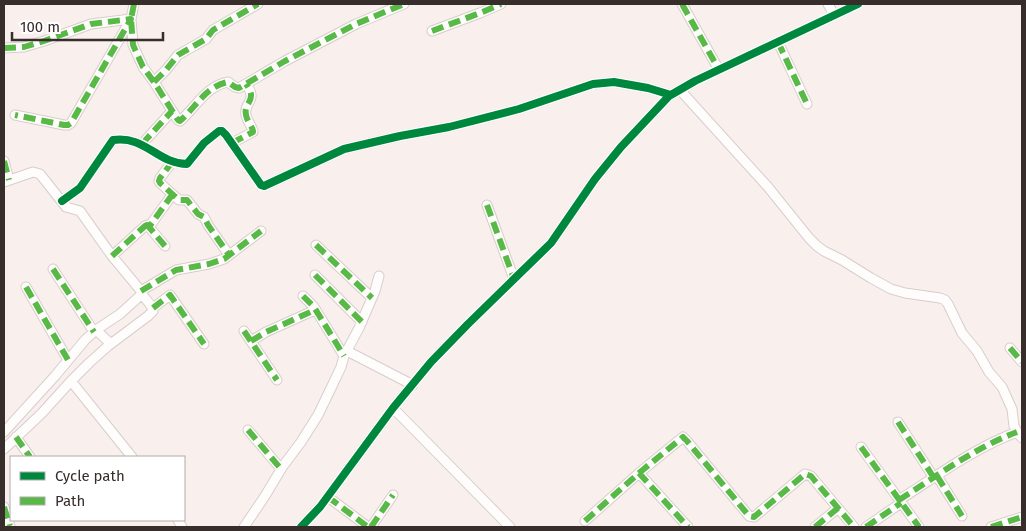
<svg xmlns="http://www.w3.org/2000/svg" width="1026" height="531" viewBox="0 0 1026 531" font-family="'Fira Sans',sans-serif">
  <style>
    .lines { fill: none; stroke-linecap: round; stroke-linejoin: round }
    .street-casing { stroke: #d7cecc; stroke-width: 11 }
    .street { stroke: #fefdfc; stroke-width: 9 }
    .quiet { stroke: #58b947; stroke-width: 6; stroke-dasharray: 12 6; stroke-linecap: butt }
    .cycleway-casing { stroke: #fff; stroke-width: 11 }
    .cycleway { stroke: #00873e; stroke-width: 8 }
  </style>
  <rect width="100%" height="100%" fill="#f9f0ee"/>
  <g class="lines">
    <g class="street-casing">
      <path id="street" d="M134 4 131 19 133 45 143 67 154 82 178 120 180 121C196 107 206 86 228 82L235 87 239 88 285 61 356 24 404 4
        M682 4 719 70
        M828 4 834 15
        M432 31 480 13 501 4
        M778 42 807 104
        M4 48 24 47 44 41 91 24 131 19 71 123 68 125H64L15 115
        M154 82 166 70 178 55 206 39 213 30 258 4
        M680 90 768 187 809 238 817 246 824 251 842 260 871 278 891 289 905 293 940 298 945 300 948 304 962 333 977 351 989 372 1002 387 1012 409 1014 426 1017 432 1022 438
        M232 143 253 132V131C252 126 247 121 246 115 243 101 259 102 246 84
        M142 144 172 111
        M4 161 9 180
        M173 161 160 178 159 181 160 183 179 200H187L198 214 204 217 208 225 229 255
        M4 182 33 172 40 174 66 207 80 211 112 256 141 291C143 299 152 303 153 311L148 316 108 346 89 363 71 381 42 413 4 449
        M62 201 80 188 113 140C145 135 158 164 187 164L204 143 219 131H222L226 135 261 185 264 186 344 149 400 136 449 127 519 109 593 84 614 82 648 88 671 95
        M487 205 514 279
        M316 245 372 298
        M165 246 149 227 172 195
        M112 256 145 226 147 225 149 227
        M53 269 94 332
        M315 275 362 322
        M26 287 68 360
        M141 291 176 270 209 264 224 259 261 231
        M303 296 314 307 344 356
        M153 308 170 295 204 344
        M96 330 111 344
        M244 331 277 380
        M251 341 266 332 315 310
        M1010 348 1022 362
        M347 351 413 385
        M71 381 132 457
        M393 408 510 527
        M898 422 934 478
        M248 430 281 469
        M4 432 55 376 85 340 96 330 120 314 142 294
        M16 437 30 457
        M861 447 919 527
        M639 473 683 437 687 441 749 516 754 517 805 474 811 476 815 481 854 527
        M937 476 962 516
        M328 497 368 527
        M899 500C937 476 974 448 1017 432
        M4 507 10 526
        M178 520 182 527
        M585 521 639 473 688 527
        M244 527 265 496 283 466 301 442 318 415 332 386 341 367 344 356 359 328 375 291 379 276
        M301 527 320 507 393 408 431 362 468 324 551 243 595 179 621 147 669 96 695 81 858 4
        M371 527 393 495
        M815 527 838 508
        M866 527 901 503
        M991 527 1022 517"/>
    </g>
    <use href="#street" class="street"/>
    <path class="quiet" d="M134 4 131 19 133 45 143 67 154 82 178 120 180 121C196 107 206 86 228 82L235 87 239 88 285 61 356 24 404 4
      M682 4 719 70
      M432 31 480 13 501 4
      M778 42 807 104
      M4 48 24 47 44 41 91 24 131 19 71 123 68 125H64L15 115
      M154 82 166 70 178 55 206 39 213 30 258 4
      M232 143 253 132V131C252 126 247 121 246 115 243 101 259 102 246 84
      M142 144 172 111
      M4 161 9 180
      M173 161 160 178 159 181 160 183 179 200H187L198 214 204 217 208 225 229 255
      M487 205 514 279
      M316 245 372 298
      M165 246 149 227 172 195
      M112 256 145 226 147 225 149 227
      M53 269 94 332
      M315 275 362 322
      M26 287 68 360
      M141 291 176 270 209 264 224 259 261 231
      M303 296 314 307 344 356
      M153 308 170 295 204 344
      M244 331 277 380
      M251 341 266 332 315 310
      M1010 348 1022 362
      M898 422 934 478
      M248 430 281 469
      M16 437 30 457
      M861 447 919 527
      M639 473 683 437 687 441 749 516 754 517 805 474 811 476 815 481 854 527
      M937 476 962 516
      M328 497 368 527
      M899 500C937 476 974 448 1017 432
      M4 507 10 526
      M585 521 639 473 688 527
      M371 527 393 495
      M815 527 838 508
      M866 527 901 503
      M991 527 1022 517"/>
    <g class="cycleway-casing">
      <path id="cycleway" d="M62 201 80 188 113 140C145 135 158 164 187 164L204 143 219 131H222L226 135 261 185 264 186 344 149 400 136 449 127 519 109 593 84 614 82 648 88 671 95
        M301 527 320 507 393 408 431 362 468 324 551 243 595 179 621 147 669 96 695 81 858 4"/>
    </g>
    <use href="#cycleway" class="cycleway"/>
  </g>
  <rect width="1026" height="531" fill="none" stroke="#372d2b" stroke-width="10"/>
  <rect x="10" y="456" width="175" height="65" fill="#ffffff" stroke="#afabaa"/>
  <rect x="20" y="472" width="25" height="8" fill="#00873e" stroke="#afabaa"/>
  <text x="55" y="481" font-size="15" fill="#372d2b">Cycle path</text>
  <rect x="20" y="497" width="25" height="8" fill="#58b947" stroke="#afabaa"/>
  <text x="55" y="506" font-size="15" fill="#372d2b">Path</text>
  <path d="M12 32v8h151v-8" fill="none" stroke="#372d2b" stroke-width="2.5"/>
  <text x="20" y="32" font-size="15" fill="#372d2b" stroke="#ffffff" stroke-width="4" paint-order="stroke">100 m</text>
</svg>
